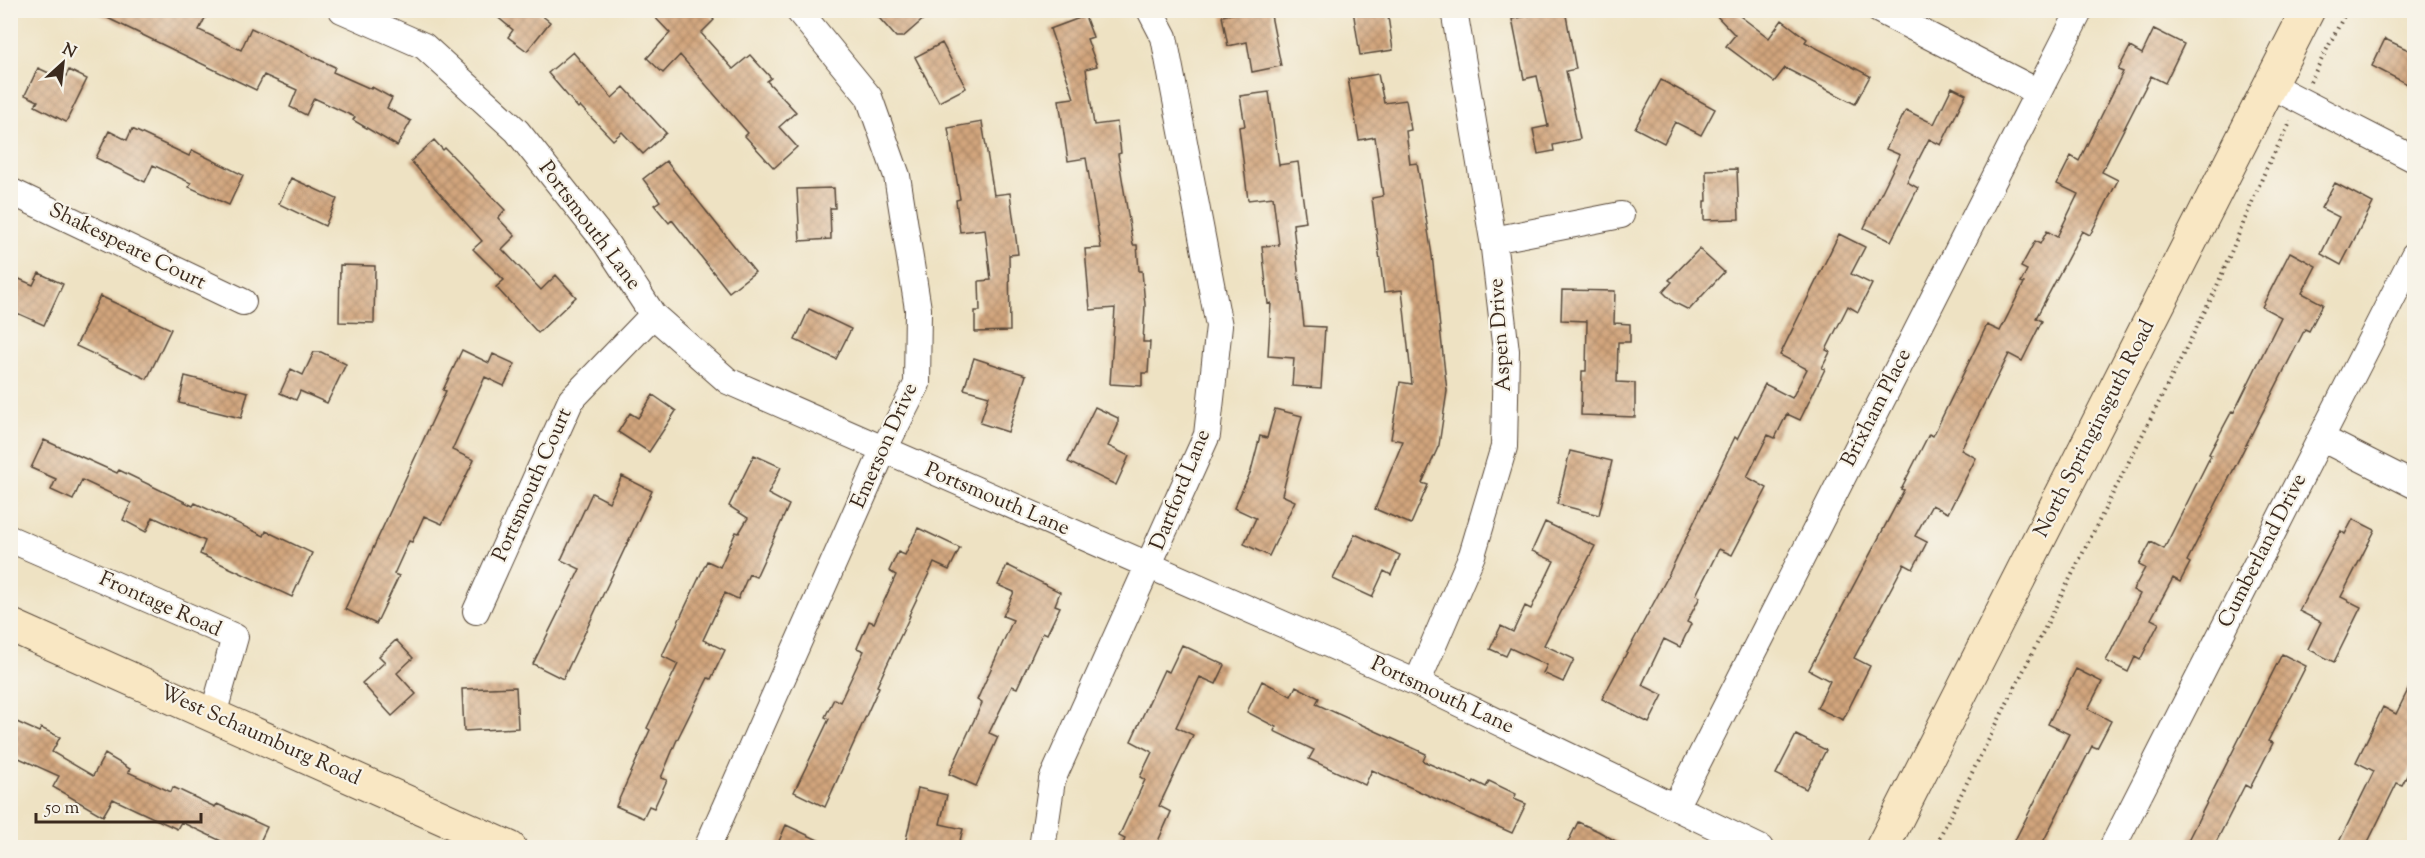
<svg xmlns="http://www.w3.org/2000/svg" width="2425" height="858" viewBox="0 0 2425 858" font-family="'Sorts Mill Goudy',serif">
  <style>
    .building { fill: url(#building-cross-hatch) }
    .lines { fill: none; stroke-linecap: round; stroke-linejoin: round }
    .street-casing { stroke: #564637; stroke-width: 28 }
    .secondary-casing { stroke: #564637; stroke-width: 35 }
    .path { stroke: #564637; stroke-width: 4; stroke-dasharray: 1.5 4.5; stroke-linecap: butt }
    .street { stroke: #fff; stroke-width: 26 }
    .secondary { stroke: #f9e7c3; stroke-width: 33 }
    .labels { text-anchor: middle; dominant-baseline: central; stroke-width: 4.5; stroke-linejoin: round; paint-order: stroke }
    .street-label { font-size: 21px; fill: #3b2a1e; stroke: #f7f3e8 }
  </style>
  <defs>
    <pattern id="building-cross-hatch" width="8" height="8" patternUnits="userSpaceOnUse" patternTransform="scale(1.5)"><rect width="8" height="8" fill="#d2a57d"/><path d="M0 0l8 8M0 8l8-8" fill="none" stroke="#ac8766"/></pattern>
  </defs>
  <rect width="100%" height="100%" fill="#f7f3e8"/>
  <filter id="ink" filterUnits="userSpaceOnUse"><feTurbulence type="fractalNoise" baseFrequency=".0167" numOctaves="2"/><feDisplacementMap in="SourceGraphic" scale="12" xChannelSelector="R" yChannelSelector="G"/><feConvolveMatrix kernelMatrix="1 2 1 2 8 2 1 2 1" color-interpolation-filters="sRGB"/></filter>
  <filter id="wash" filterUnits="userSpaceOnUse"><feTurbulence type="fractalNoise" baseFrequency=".008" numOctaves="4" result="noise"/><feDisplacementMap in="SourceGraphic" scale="24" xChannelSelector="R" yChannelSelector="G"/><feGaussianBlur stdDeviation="1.35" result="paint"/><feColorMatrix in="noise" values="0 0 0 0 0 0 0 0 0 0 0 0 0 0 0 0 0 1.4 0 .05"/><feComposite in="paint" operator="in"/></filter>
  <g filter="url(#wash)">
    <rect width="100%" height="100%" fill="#eee2c3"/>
    <g id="blocks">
      <path class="building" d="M91 10H194L206 16 199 30 241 50 251 28 335 67 333 72 371 89 372 87 392 98 387 108 411 121 397 146 353 120 355 117 314 98 306 115 290 107 297 90 264 75 256 90Z
        M489 10H535L550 22 527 51 508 37 513 30Z
        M648 10H705L714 20 701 33 733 69 750 55 771 78 767 81 796 112 779 127 797 147 774 168 745 136 748 133 680 55 663 73 647 58 670 33Z
        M872 10H934L903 37H896Z
        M1251 10H1270L1281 66 1252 72 1247 42 1228 46 1222 16Z
        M1353 10H1387L1393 50 1360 55Z
        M1558 10H1565L1576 69 1566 71 1580 139 1553 145 1554 151 1538 154 1533 129 1548 126 1537 76 1524 79 1512 19Z
        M1711 10H1732L1769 38 1782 20 1807 39 1805 42 1870 76 1855 104 1785 68 1774 82 1726 46 1735 35Z
        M1085 16 1093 37 1087 39 1097 66 1086 69 1094 125 1117 122 1121 153 1118 154 1133 245H1137L1139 271H1142L1145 305 1143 342H1150L1148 373H1142V386L1110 384 1115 308 1090 310 1085 249 1101 248 1086 158 1068 161 1059 100 1074 98 1050 29Z
        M2154 29 2184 44 2165 83 2151 76 2102 172 2118 180 2090 235 2082 231 2036 318 2042 321 2022 361 2009 354 1961 450 1976 458 1948 513 1932 505 1915 536 1927 542 1913 569 1904 564 1854 658 1870 666 1843 720 1817 708 1830 681 1809 670 1904 490 1901 489 1929 434 1933 436 1987 325 2000 331 2024 283 2021 282 2027 270 2021 267 2035 241 2040 244 2047 231 2057 237 2078 194 2057 184 2071 156 2079 161 2123 72 2118 70 2130 47 2142 54Z
        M2385 39 2415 53V88L2372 66Z
        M942 43 966 88 939 102 915 57Z
        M573 52 612 98 624 87 666 133 643 154 622 132 613 140 580 106 578 108 548 73Z
        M38 68 64 80 69 70 87 79 66 122 35 106 38 101 25 95Z
        M1378 74 1384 103 1406 100 1411 130 1406 131 1410 164 1417 163 1432 255 1447 391 1439 445 1422 483 1428 485 1411 524 1375 509 1403 441 1391 439 1400 382 1412 384 1402 290 1384 292 1372 198 1383 196 1375 137 1359 140 1348 79Z
        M1661 80 1715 109 1701 135 1675 122 1664 143 1635 128Z
        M1952 87 1966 94 1941 145 1929 139 1907 182 1918 188 1891 241 1864 228 1900 155 1886 149 1906 110 1934 124Z
        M1269 92 1279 165 1298 162 1306 222 1293 224 1304 326 1325 327 1321 388 1292 386 1294 358 1268 356 1271 303 1268 304 1262 246 1279 245 1273 197 1248 200 1239 127 1245 126 1240 96Z
        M982 122 994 195 1010 193 1018 254 1009 255 1010 331 975 332V311H980L979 281 991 280 985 229 960 232 956 200 960 199 948 128Z
        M132 129 189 156 192 150 243 175 229 205 189 187 191 183 153 165 145 182 96 158 109 131 127 140Z
        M434 140 443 150 445 148 505 210 498 218 515 236 502 249 541 290 556 275 576 297 538 333 496 287 504 280 473 249 482 241 411 161Z
        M666 161 755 272 729 292 672 220 669 223 654 205 660 201 643 179Z
        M1737 169 1739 219 1704 220V201H1707L1706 170Z
        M291 178 337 199 325 226 279 204Z
        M2335 183 2373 203 2341 265 2321 254 2339 217 2321 208Z
        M834 188 835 208H830L831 239 800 241 797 189Z
        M1839 234 1865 247 1851 274 1872 284 1858 312 1848 306 1826 350 1830 352 1822 368 1825 369 1800 420 1787 414 1775 438 1768 435 1747 477 1767 488 1732 555 1719 549 1696 595 1700 597 1687 622 1691 624 1680 647 1664 639 1642 685 1663 695 1649 723 1602 699 1666 580 1735 437 1737 439 1765 384 1792 398 1807 369 1780 355Z
        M1699 249 1724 272 1689 310 1673 302 1663 292 1672 282 1669 280Z
        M2290 252 2316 266 2302 293 2323 304 2309 331 2305 329 2187 561 2190 563 2180 582 2173 578 2151 619 2159 623 2140 660 2135 657 2128 672 2106 661 2140 594 2133 590 2145 568 2139 565 2151 542 2164 549 2211 455 2209 454 2232 411 2234 412 2281 317 2262 307Z
        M340 265 375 266 374 323 339 322Z
        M39 273 63 284 44 325 10 310V275L33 285Z
        M1562 290 1615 291 1614 323 1630 324V342H1618L1617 382 1635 383V417L1581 415 1582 371H1586L1587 321 1561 320Z
        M100 296 171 329 147 379 76 346Z
        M809 309 851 329 836 359 795 340Z
        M462 350 489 363 493 354 515 364 504 386 485 377 452 450 474 460 442 524 424 516 412 542 409 541 394 574 399 576 376 624 345 609 446 391 443 390Z
        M314 352H321L346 364 327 403 300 391 296 400 280 393 291 369 303 375Z
        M974 358 1026 375 1008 432 980 423 989 396 964 389Z
        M185 376 248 392 241 418 179 403Z
        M653 395 676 411 649 452 618 432 630 413 638 418Z
        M1095 407 1118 418V425L1108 446 1129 456 1116 485 1068 462Z
        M1275 409 1302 416 1282 495 1295 501 1269 556 1244 544 1256 518 1234 508 1251 471 1260 436 1267 438Z
        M44 440 117 473 119 470 193 506 195 503 264 536 266 531 312 553 292 597 200 554 205 541 153 517 146 532 123 520 131 503 82 480 73 500 51 490 56 479 31 468Z
        M1570 451 1612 461 1599 515 1557 504Z
        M754 455 781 467 768 494 789 505 756 577 749 574 738 599 725 593 703 640 725 650 711 679 708 678 676 742 661 778 667 780 654 808 649 806 643 818 616 806 650 730 647 728 678 664 662 656 707 561 720 567 736 532 739 533 748 518 729 506Z
        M622 476 652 491 563 679 533 664 580 569 561 560 592 493 609 502Z
        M2353 519 2375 530 2341 597 2361 607 2334 662 2308 649 2321 622 2299 611 2341 531 2345 534Z
        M1545 522 1595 546 1544 645 1574 659 1563 682 1543 673 1547 665 1510 648 1506 656 1490 649 1501 626 1513 632 1525 606 1531 609 1554 561 1532 551Z
        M918 528 960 548 949 570 934 563 909 615 910 616 877 686 879 687 825 807 794 792 829 719 825 717 834 699 840 702 864 651 857 648 869 621 874 623 896 575 889 571 898 552 905 555Z
        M1355 534 1400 555 1391 575 1384 571 1372 597 1333 579Z
        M1007 565 1060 592 1055 605 1060 607 1047 634 1043 632 1017 688 1012 686 989 733 998 737 976 786 949 774 982 703 977 700 1013 620 1003 616 1014 592 998 585Z
        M396 640 413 658 397 673 416 694 392 716 362 683 385 662 379 656Z
        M1182 645 1225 665 1216 684 1200 677 1176 727 1193 735 1159 806 1171 812 1155 848H1121L1125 839 1119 836 1145 780 1140 777 1152 752 1131 741 1164 670 1169 672Z
        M2282 654 2306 666 2268 741 2273 743 2250 788 2245 785 2213 848H2184Z
        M2076 669 2102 682 2088 709 2111 721 2097 748 2092 746 2040 848H2011L2069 734 2048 724Z
        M2415 676V760L2402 785 2397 783 2365 848H2336L2374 771 2356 762 2383 707 2396 714Z
        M1262 681 1291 696 1296 686 1319 698 1316 704 1426 754 1423 761 1473 783 1474 781 1486 787 1489 781 1516 794 1514 799 1526 804 1512 833 1372 770 1365 785 1309 759 1314 750 1274 731 1276 727 1247 712Z
        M516 687 518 728 464 731 462 689Z
        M10 719 39 732 41 728 60 737 52 752 93 776 105 754 130 769 128 772 171 792 173 787 215 807 217 804 267 827 257 848H236L181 822 177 829 113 799 103 816 53 787 59 776 10 754Z
        M1796 735 1826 750 1806 789 1776 774Z
        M918 788 947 795 940 824 963 829 958 848H904Z
        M1578 822 1598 831 1628 848H1565Z
        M786 825 835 848H776Z"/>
    </g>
  </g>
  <g filter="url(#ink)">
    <use href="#blocks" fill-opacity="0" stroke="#564637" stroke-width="1.5"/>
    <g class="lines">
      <g class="street-casing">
        <path id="street" d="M342 10 424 46 517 131 606 243 653 315 728 381 1417 683 1760 848
          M1879 10 2038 92
          M2270 85 2414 159
          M10 191 243 302
          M1493 240 1621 215
          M2321 438 2414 485
          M10 539 235 637 213 715
          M476 611 571 400 653 315
          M1417 683 1472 555 1504 447 1506 351 1493 240 1454 10
          M1676 805 2080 10
          M707 848 883 451 917 384 918 309 897 176 869 97 798 10
          M1042 848 1052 780 1207 435 1219 326 1164 37 1150 10
          M2112 848 2414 255"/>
      </g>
      <g class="secondary-casing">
        <path id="secondary" d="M10 625 510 848
          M1882 848 2308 10"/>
      </g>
      <path class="path" d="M2310 82 2347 10
        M1934 848 2214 293 2266 169 2291 121"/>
      <use href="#street" class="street"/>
      <use href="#secondary" class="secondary"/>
    </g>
  </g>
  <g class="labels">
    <g class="street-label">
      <text transform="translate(589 226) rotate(53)">Portsmouth Lane</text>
      <text transform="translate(127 247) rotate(26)">Shakespeare Court</text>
      <text transform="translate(1501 335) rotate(-94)">Aspen Drive</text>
      <text transform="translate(1877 408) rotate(-63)">Brixham Place</text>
      <text transform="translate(2095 429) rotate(-63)">North Springinsguth Road</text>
      <text transform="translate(885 446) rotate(-66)">Emerson Drive</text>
      <text transform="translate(533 485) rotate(-66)">Portsmouth Court</text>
      <text transform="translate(1181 490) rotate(-68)">Dartford Lane</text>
      <text transform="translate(997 500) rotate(23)">Portsmouth Lane</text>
      <text transform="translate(2263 551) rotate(-63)">Cumberland Drive</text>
      <text transform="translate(160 605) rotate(24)">Frontage Road</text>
      <text transform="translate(1442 696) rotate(25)">Portsmouth Lane</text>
      <text transform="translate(260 736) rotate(24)">West Schaumburg Road</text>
    </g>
  </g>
  <rect width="2425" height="858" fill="none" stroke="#f7f3e8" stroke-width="36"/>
  <g transform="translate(63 63) rotate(27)" stroke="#f7f3e8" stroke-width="4.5" paint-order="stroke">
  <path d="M0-4.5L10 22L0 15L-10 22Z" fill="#3b2a1e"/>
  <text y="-9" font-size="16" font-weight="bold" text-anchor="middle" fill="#3b2a1e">N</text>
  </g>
  <path d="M36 813v9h165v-9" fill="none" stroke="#3b2a1e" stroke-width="3"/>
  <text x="45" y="813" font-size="18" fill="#3b2a1e" stroke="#f7f3e8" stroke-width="4.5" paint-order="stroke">50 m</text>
</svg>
